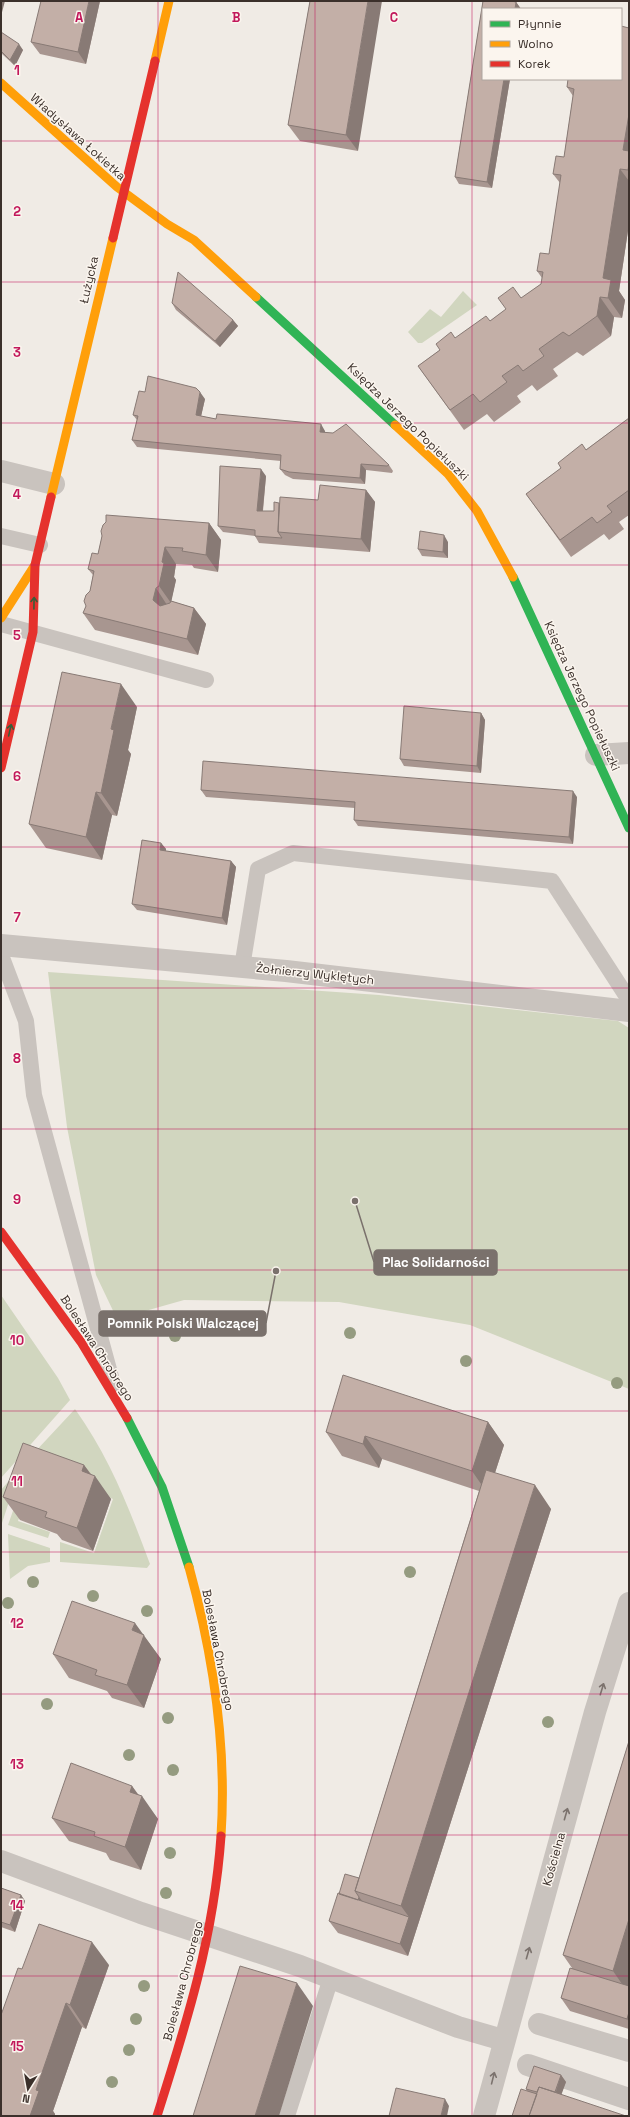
<svg xmlns="http://www.w3.org/2000/svg" width="630" height="2117" viewBox="0 0 630 2117" font-family="'Space Grotesk',sans-serif">
  <style>
    .green { fill: #d1d6bf }
    .lines { fill: none; stroke-linecap: round; stroke-linejoin: round }
    .lane { stroke: #c9c3be; stroke-width: 16 }
    .street { stroke: #c9c3be; stroke-width: 22 }
    .fast { stroke: #30b455; stroke-width: 9 }
    .slow { stroke: #ff9f0a; stroke-width: 9 }
    .jam { stroke: #e5322d; stroke-width: 9 }
    .tree { fill: #959b80 }
    .wall { fill: #a89690 }
    .shaded-wall { fill: #887a75 }
    .building { fill: #c3afa7; stroke: #887a75 }
    .oneway { stroke: #375e3a }
    .oneway2 { stroke: #7b726d }
    .grid { fill: none; stroke: #c2185b; stroke-width: 1; stroke-opacity: 0.55 }
    .labels { text-anchor: middle; dominant-baseline: central; stroke-width: 3; stroke-linejoin: round; paint-order: stroke }
    .street-label { font-size: 12px; fill: #3b302b; stroke: #fbf5ee }
    .grid-label { font-size: 13px; text-anchor: middle; font-weight: bold; fill: #c2185b; stroke: #fbf5ee; stroke-width: 3; stroke-linejoin: round; paint-order: stroke }
    .leader { fill: none; stroke: #7a716c; stroke-width: 1.5 }
    .callout-dot { fill: #7a716c; stroke: #fbf5ee; stroke-width: 1.5 }
    .callout { fill: #7a716c; stroke: #7a716c; stroke-width: 1.5 }
    .callout-label { font-size: 13px; text-anchor: middle; font-weight: bold; fill: #fff }
  </style>
  <rect width="100%" height="100%" fill="#f0ebe5"/>
  <path class="green" d="M463 291 477 305 422 343H418L408 332 430 309 441 317Z
    M48 972 379 995 618 1021 629 1028V1389L470 1325 339 1302 184 1300 117 1319 96 1275 67 1127Z
    M1 1295 58 1378 70 1400 1 1478Z
    M75 1409C110 1458 129 1508 150 1564L147 1568 60 1562V1542L94 1553 113 1499 38 1465 18 1521 50 1532 48 1538 8 1525 33 1454Z
    M20 1468 2 1523 1 1490Z
    M8 1534 50 1548V1562L28 1566 10 1579Z"/>
  <g class="lines">
    <path class="lane" d="M1 536 40 545
      M1 624 206 680
      M1 955 26 1021 34 1095 113 1384
      M242 967 258 869 293 853 552 881 629 1000
      M287 2116 331 1978"/>
    <path class="street" d="M1 471 54 484
      M596 755 629 753
      M1 945 286 971 629 1011
      M1 1861 141 1913 300 1966 458 2027 503 2040
      M539 2024 629 2051
      M528 2065 629 2099
      M484 2116 595 1712 629 1603"/>
    <path class="fast" d="M256 297 395 425
      M513 577 629 828
      M127 1418 162 1487 189 1567"/>
    <path class="slow" d="M155 61 169 1
      M1 83 117 187 167 224 194 240 256 297
      M395 425 448 474 477 511 513 577
      M51 497 113 238
      M1 618 35 565
      M189 1567C213 1654 227 1746 221 1836"/>
    <path class="jam" d="M113 238 155 61
      M1 768 33 632 35 565 51 497
      M1 1232 81 1342 127 1418
      M157 2116C187 2022 214 1936 221 1836"/>
  </g>
  <g class="tree">
    <circle cx="350" cy="1333" r="6"/>
    <circle cx="175" cy="1336" r="6"/>
    <circle cx="466" cy="1361" r="6"/>
    <circle cx="617" cy="1383" r="6"/>
    <circle cx="410" cy="1572" r="6"/>
    <circle cx="33" cy="1582" r="6"/>
    <circle cx="93" cy="1596" r="6"/>
    <circle cx="8" cy="1603" r="6"/>
    <circle cx="147" cy="1611" r="6"/>
    <circle cx="47" cy="1704" r="6"/>
    <circle cx="168" cy="1718" r="6"/>
    <circle cx="548" cy="1722" r="6"/>
    <circle cx="129" cy="1755" r="6"/>
    <circle cx="173" cy="1770" r="6"/>
    <circle cx="170" cy="1853" r="6"/>
    <circle cx="166" cy="1893" r="6"/>
    <circle cx="144" cy="1986" r="6"/>
    <circle cx="136" cy="2019" r="6"/>
    <circle cx="129" cy="2050" r="6"/>
    <circle cx="112" cy="2082" r="6"/>
  </g>
  <path class="wall" d="M100 1 86 64 40 54 31 42Z
    M310 1 358 151 300 141 288 125Z
    M483 1H511L516 2 521 9H483V79H510L492 188 459 184 455 177Z
    M629 28V224L619 291 625 300 622 318 614 317 611 336 583 356 577 352 553 369 558 376 537 391 532 385 517 396 521 402 494 422 487 414 464 430 418 366 456 338 490 321 541 284 542 278 537 271 549 254 560 183 553 174 564 157 573 96 567 87Z
    M1 32 23 50 15 66 1 53Z
    M172 303 233 320 238 326 220 347 176 310Z
    M145 392 205 399 201 416 216 419 325 431V432L389 465 393 471 392 473 366 470 365 484 293 479 285 475 280 469 281 461 137 447 132 440 137 420 133 415Z
    M629 418V515L619 522 624 529 609 540 604 534 571 557 526 494Z
    M266 476 263 511H274L279 503 318 500 366 490 375 502 370 552 259 543 255 536 223 532 218 526Z
    M209 523 221 540 218 572 194 568 192 565 176 564 174 577 176 580 171 601 194 608 206 624 198 655 95 630 83 613 86 606 90 591 93 575 88 569 98 554 102 536Z
    M448 542V558L422 556 418 549Z
    M137 707 128 750 131 754 117 816 112 815 102 860 46 848 29 824Z
    M481 713 485 720 481 773 404 766 400 759Z
    M201 790 577 797 573 844 358 826 354 820 355 808 206 797Z
    M161 843 166 849V851L231 861 236 867 227 925 137 910 132 904Z
    M488 1422 504 1445 495 1473 551 1509 408 1956 338 1933 329 1921 339 1894 359 1878 479 1491 382 1459 379 1468 342 1456 326 1432Z
    M84 1465 91 1474 111 1499 93 1551 62 1540 57 1534 20 1520 3 1497Z
    M143 1635 161 1659 144 1708 112 1698 107 1691 69 1678 53 1654Z
    M629 1741V2029L570 2011 561 1998 572 1968 563 1955Z
    M132 1786 138 1794 158 1819 141 1870 110 1860 106 1853 69 1841 52 1818Z
    M1 1888 21 1895 25 1901 15 1932 1 1927Z
    M109 1965 86 2029 82 2027 53 2111 55 2114V2116H1L22 1969Z
    M561 2075 566 2082 561 2094 512 2116 527 2091 526 2089Z"/>
  <path class="shaded-wall" d="M1 1H5L1 16Z
    M89 1H100L86 64 78 52Z
    M368 1H382L358 151 346 135Z
    M516 2 521 9H515Z
    M19 44 23 50 15 66 10 60Z
    M504 79H510L492 188 487 182Z
    M629 114V158L623 150Z
    M620 169 629 181V224L619 291 625 300 622 318 608 298 603 278Z
    M600 297 614 317 611 336 597 316Z
    M233 320 238 326 220 347 215 341Z
    M200 392 205 399 200 421 196 415Z
    M321 424 325 431V439L320 432Z
    M361 464 366 470 365 484 360 478Z
    M261 469 266 476 262 518 257 511Z
    M366 490 375 502 370 552 361 539Z
    M209 523 221 540 218 572 206 555Z
    M444 535 448 542V558L443 552Z
    M165 547 176 564 174 577 176 580 171 603 159 586 162 562Z
    M156 588 167 605 165 617 153 600Z
    M194 608 206 624 198 655 187 639Z
    M121 684 137 707 128 750 131 754 117 816 101 793 111 729Z
    M481 713 485 720 481 773 477 766Z
    M573 791 577 797 573 844 569 837Z
    M96 792 112 815 102 860 86 837Z
    M161 843 166 849 165 857 160 850Z
    M231 861 236 867 227 925 222 918Z
    M488 1422 504 1445 488 1494 472 1471Z
    M365 1436 382 1459 379 1468 363 1444Z
    M84 1465 94 1479 95 1476 111 1499 93 1551 77 1528 82 1471Z
    M535 1485 551 1509 408 1956 400 1944 409 1917 401 1906Z
    M135 1623 161 1659 144 1708 127 1685 132 1630Z
    M132 1786 141 1799 142 1796 158 1819 141 1870 125 1847 130 1792Z
    M21 1895 25 1901 15 1932 10 1925Z
    M359 1897 364 1903 357 1904Z
    M629 1919V1994L613 1971Z
    M92 1942 109 1965 86 2029 70 2005Z
    M297 1983 313 2006 279 2116H255Z
    M66 2003 82 2027 53 2111 55 2114V2116H30L36 2090Z
    M629 2012V2022L627 2019Z
    M561 2075 566 2082 558 2104 554 2098Z
    M445 2099 449 2106 447 2116H441Z"/>
  <path class="building" d="M41 1H89L78 52 31 42Z
    M310 1H368L346 135 288 125Z
    M483 1H511L516 2 515 9H483V79H504L487 182 455 177Z
    M621 26 629 28V114L623 150 629 151V164L628 170 620 169 603 278 611 280 608 298 600 297 597 316 569 336 563 332 539 349 544 356 523 371 518 365 502 376 507 382 480 402 473 394 450 410 418 366 440 350 436 344 451 332 455 338 486 316 490 321 506 309 498 298 513 287 521 298 541 284 543 272 537 271 540 253 549 254 561 175 553 174 556 156 564 157 574 89 567 87 568 79H621Z
    M1 32 19 44 10 60 1 51Z
    M178 272 233 320 215 341 172 303Z
    M148 376 196 388 200 392 196 415 216 419 217 414 321 424 320 432 333 433 346 424 389 465 387 466 361 464 360 478 289 472 280 469 281 455 132 440 138 416 133 415 139 391 145 392Z
    M629 418V490L607 506 612 512 597 523 592 517 560 540 526 494 561 468 558 463 582 444 586 450Z
    M220 466 261 469 257 511H274V502L279 503 278 532 282 538 255 536V530L218 526Z
    M320 485 366 490 361 539 278 532 280 497 318 500Z
    M106 515 209 523 206 555 182 551 183 548 165 547 162 562 164 563 159 586 156 588 153 600 160 606 170 603 171 601 194 608 187 639 83 613 86 606 84 601 86 595 90 591 94 571 88 569 92 553 98 554 102 536 101 531 103 525 106 522Z
    M420 531 444 535 443 552 418 549Z
    M62 672 121 684 111 729 114 730 101 793 96 792 86 837 29 824Z
    M404 706 481 713 477 766 400 759Z
    M203 761 573 791 569 837 354 820 355 802 201 790Z
    M142 840 161 843 160 850 231 861 222 918 132 904Z
    M343 1375 488 1422 472 1471 365 1436 363 1444 326 1432Z
    M23 1443 84 1465 82 1471 95 1476 77 1528 45 1517 47 1512 3 1497Z
    M486 1470 535 1485 401 1906 355 1891Z
    M72 1601 135 1623 132 1630 144 1635 127 1685 95 1675 97 1670 53 1654Z
    M629 1741V1919L613 1971 563 1955Z
    M71 1763 132 1786 130 1792 142 1796 125 1847 94 1836 95 1832 52 1818Z
    M345 1874 359 1878 355 1891 359 1897 358 1900 339 1894Z
    M1 1888 21 1895 10 1925 1 1922Z
    M338 1893 409 1917 400 1944 329 1921Z
    M39 1924 92 1942 70 2005 66 2003 36 2090 39 2091 30 2116H1V2015L18 1968 22 1969Z
    M240 1966 297 1983 255 2116H193Z
    M570 1968 629 1986V2012L627 2019 561 1998Z
    M534 2066 561 2075 555 2092 539 2087 537 2092 526 2089Z
    M539 2087 626 2116H529Z
    M396 2088 445 2099 441 2116H389Z
    M521 2089 537 2094 529 2116H512Z"/>
  <defs><path id="oneway-shaft" d="M-6 0H5M1.5-3L5.5 0L1.5 3" fill="none" stroke-width="1.6" stroke-linecap="round" stroke-linejoin="round"/></defs>
  <g class="oneway">
    <use href="#oneway-shaft" transform="translate(34 603) rotate(-89)"/>
    <use href="#oneway-shaft" transform="translate(10 730) rotate(-77)"/>
  </g>
  <g class="oneway2">
    <use href="#oneway-shaft" transform="translate(602 1689) rotate(-73)"/>
    <use href="#oneway-shaft" transform="translate(566 1814) rotate(-74)"/>
    <use href="#oneway-shaft" transform="translate(528 1953) rotate(-74)"/>
    <use href="#oneway-shaft" transform="translate(493 2078) rotate(-76)"/>
  </g>
  <path class="grid" d="M158 1V2116M315 1V2116M472 1V2116M1 141H629M1 282H629M1 423H629M1 565H629M1 706H629M1 847H629M1 988H629M1 1129H629M1 1270H629M1 1411H629M1 1552H629M1 1694H629M1 1835H629M1 1976H629"/>
  <g class="labels">
    <g class="street-label">
      <text transform="translate(78 137) rotate(42)">Władysława Łokietka</text>
      <text transform="translate(89 280) rotate(-77)">Łużycka</text>
      <text transform="translate(408 422) rotate(44)">Księdza Jerzego Popiełuszki</text>
      <text transform="translate(582 696) rotate(65)">Księdza Jerzego Popiełuszki</text>
      <text transform="translate(315 974) rotate(6)">Żołnierzy Wyklętych</text>
      <text transform="translate(97 1348) rotate(57)">Bolesława Chrobrego</text>
      <text transform="translate(218 1650) rotate(79)">Bolesława Chrobrego</text>
      <text transform="translate(554 1859) rotate(-74)">Kościelna</text>
      <text transform="translate(183 1981) rotate(-75)">Bolesława Chrobrego</text>
    </g>
  </g>
  <g class="grid-label">
    <text x="79" y="22">A</text>
    <text x="236" y="22">B</text>
    <text x="394" y="22">C</text>
    <text x="17" y="75">1</text>
    <text x="17" y="216">2</text>
    <text x="17" y="357">3</text>
    <text x="17" y="499">4</text>
    <text x="17" y="640">5</text>
    <text x="17" y="781">6</text>
    <text x="17" y="922">7</text>
    <text x="17" y="1063">8</text>
    <text x="17" y="1204">9</text>
    <text x="17" y="1345">10</text>
    <text x="17" y="1486">11</text>
    <text x="17" y="1628">12</text>
    <text x="17" y="1769">13</text>
    <text x="17" y="1910">14</text>
    <text x="17" y="2051">15</text>
  </g>
  <path class="leader" d="M355 1201L374 1262M276 1271L266 1323"/>
  <g class="callout-dot">
    <circle cx="355" cy="1201" r="4"/>
    <circle cx="276" cy="1271" r="4"/>
  </g>
  <g class="callout">
    <rect x="374" y="1250" width="123" height="25" rx="4"/>
    <rect x="99" y="1311" width="167" height="25" rx="4"/>
  </g>
  <g class="callout-label">
    <text x="436" y="1267">Plac Solidarności</text>
    <text x="183" y="1328">Pomnik Polski Walczącej</text>
  </g>
  <rect width="630" height="2117" fill="none" stroke="#3b302b" stroke-width="4"/>
  <rect x="482" y="8" width="140" height="72" fill="#fbf5ee" stroke="#aea6a0"/>
  <rect x="490" y="21" width="20" height="6" fill="#30b455" stroke="#aea6a0"/>
  <text x="518" y="28" font-size="12" fill="#3b302b">Płynnie</text>
  <rect x="490" y="41" width="20" height="6" fill="#ff9f0a" stroke="#aea6a0"/>
  <text x="518" y="48" font-size="12" fill="#3b302b">Wolno</text>
  <rect x="490" y="61" width="20" height="6" fill="#e5322d" stroke="#aea6a0"/>
  <text x="518" y="68" font-size="12" fill="#3b302b">Korek</text>
  <g transform="translate(28 2089) rotate(191)" stroke="#fbf5ee" stroke-width="3" paint-order="stroke">
  <path d="M0-3L7 15L0 10L-7 15Z" fill="#3b302b"/>
  <text y="-6" font-size="11" font-weight="bold" text-anchor="middle" fill="#3b302b">N</text>
  </g>
</svg>
